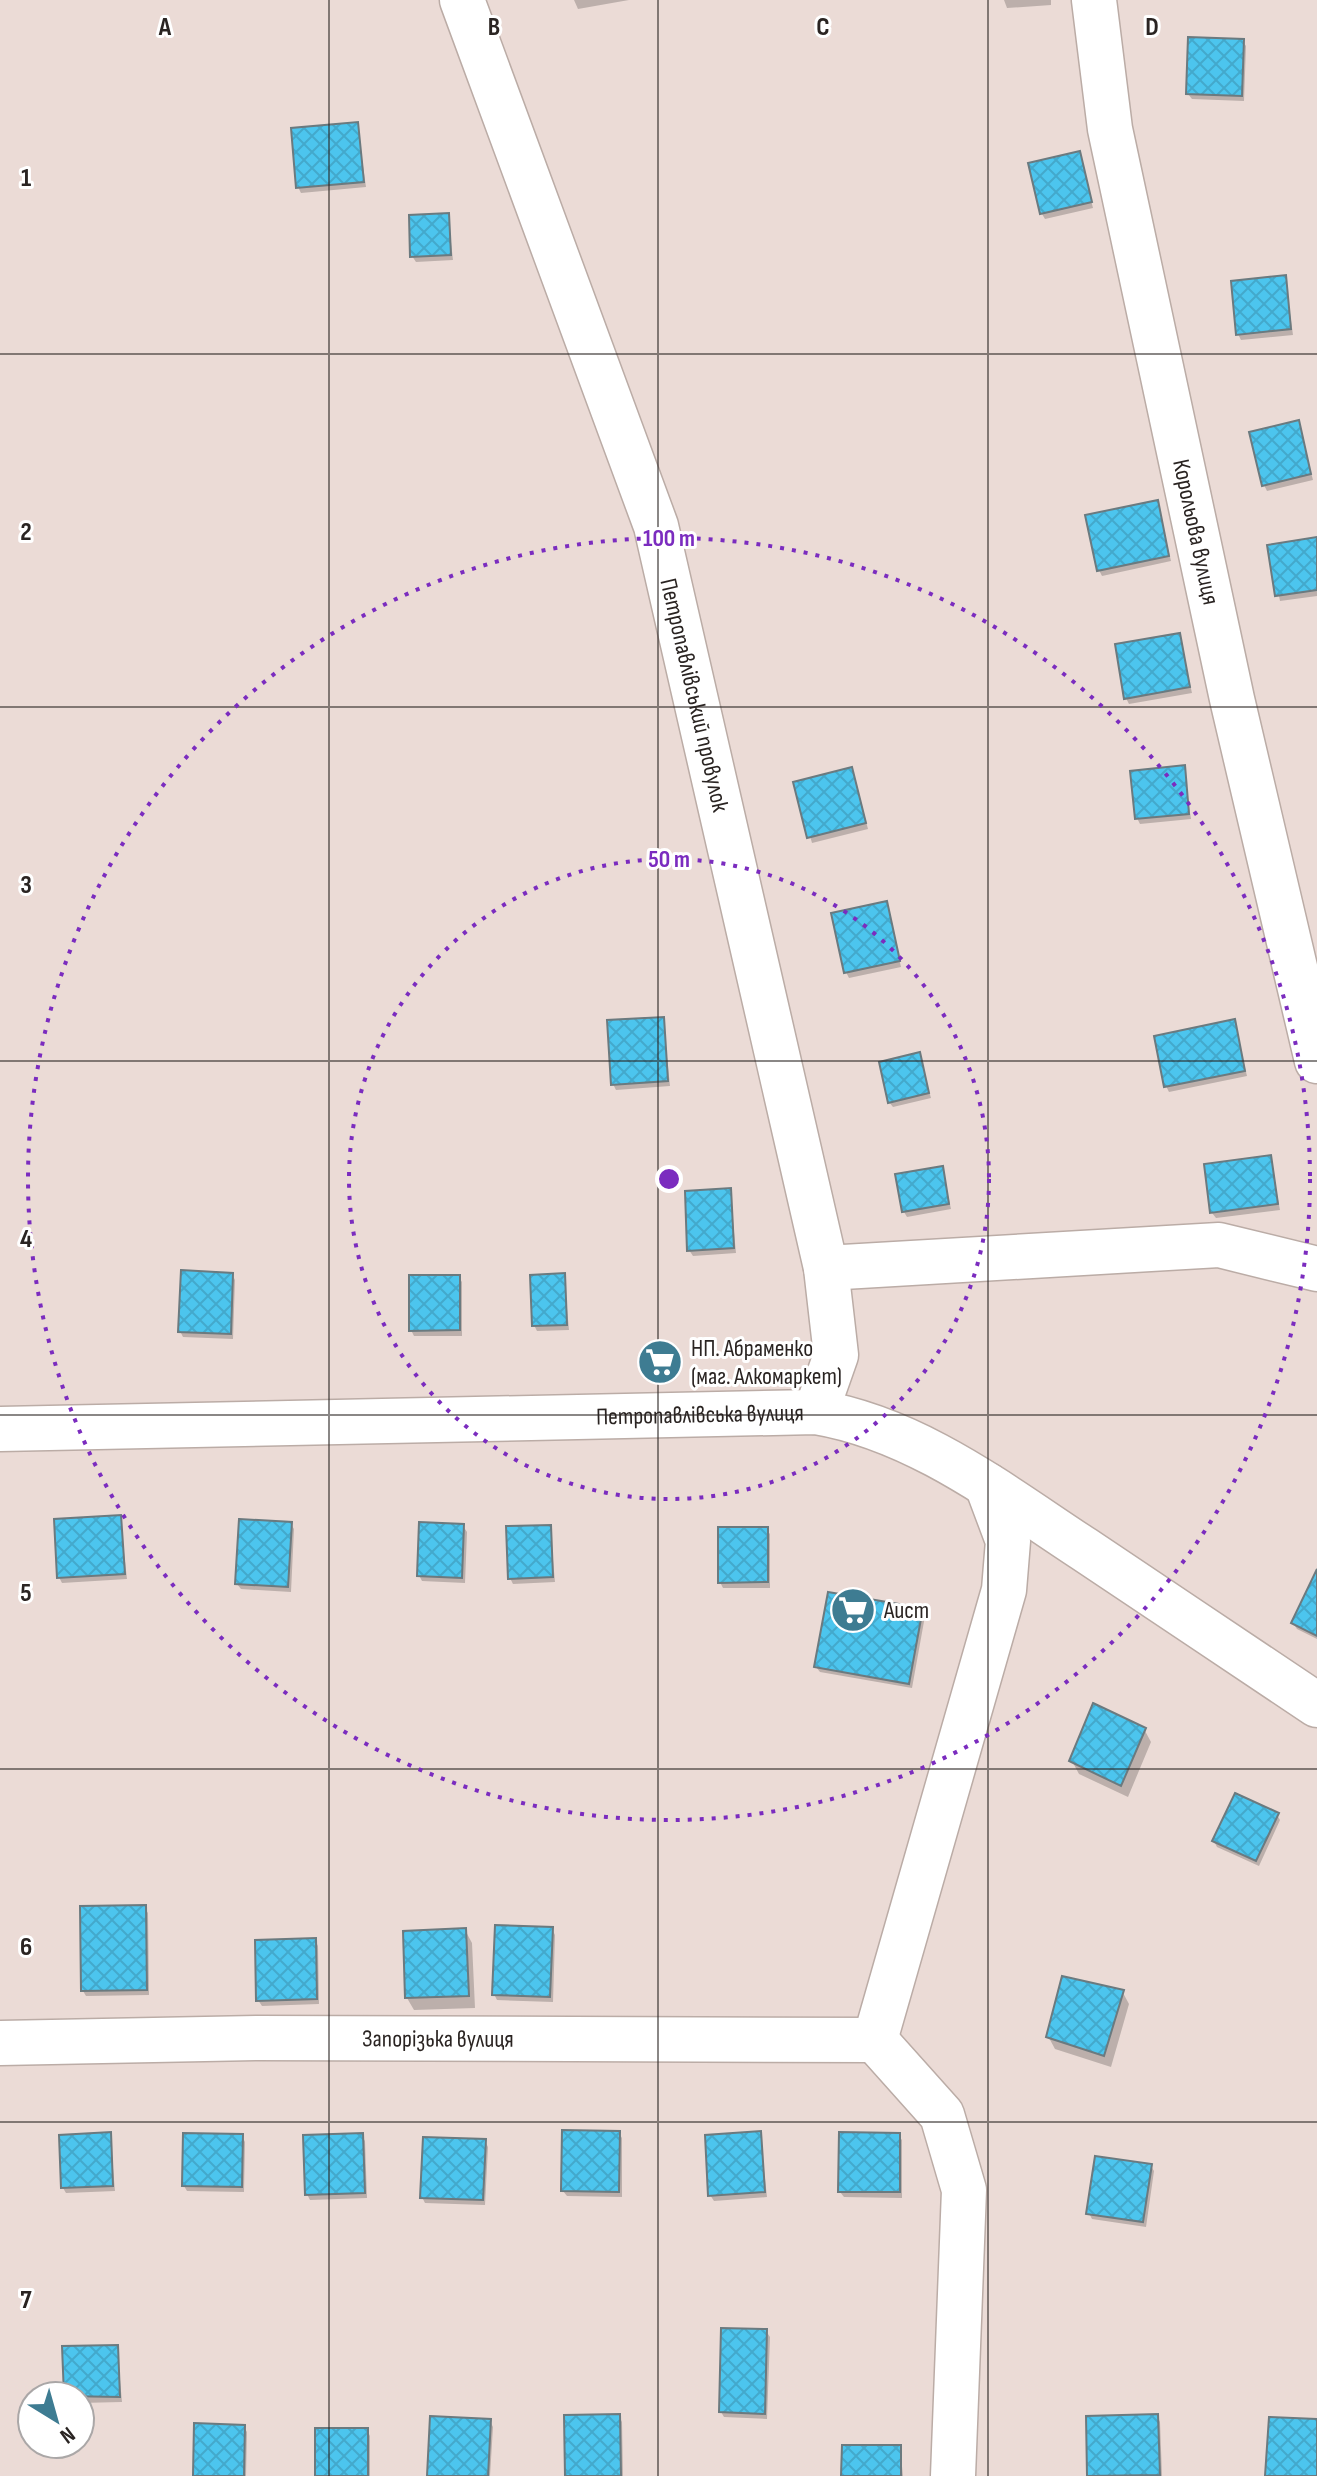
<svg xmlns="http://www.w3.org/2000/svg" width="1317" height="2476" viewBox="0 0 1317 2476" font-family="'Sofia Sans Condensed',sans-serif">
  <style>
    .shadow { fill: #0003 }
    .building { fill: url(#building-cross-hatch); stroke: #6b7a7f; stroke-width: 2 }
    .lines { fill: none; stroke-linecap: round; stroke-linejoin: round }
    .minor-casing { stroke: #bbaca6; stroke-width: 47 }
    .minor { stroke: #fff; stroke-width: 44 }
    .grid { fill: none; stroke: #2a2422; stroke-width: 2; stroke-opacity: 0.55 }
    .ring { fill: none; stroke: #7b2cbf; stroke-width: 4; stroke-dasharray: 4 8 }
    .labels { text-anchor: middle; dominant-baseline: central; stroke-width: 6; stroke-linejoin: round; paint-order: stroke }
    .street-label { font-size: 24px; fill: #2a2422; stroke: #fff }
    .poi-label { font-size: 24px; fill: #2a2422; stroke: #fff; text-anchor: start }
    .grid-label { font-size: 26px; text-anchor: middle; font-weight: bold; fill: #2a2422; stroke: #fff; stroke-width: 6; stroke-linejoin: round; paint-order: stroke }
    .centre { fill: #7b2cbf; stroke: #fff; stroke-width: 4 }
    .ring-label { font-size: 24px; text-anchor: middle; font-weight: bold; fill: #7b2cbf; stroke: #fff; stroke-width: 6; stroke-linejoin: round; paint-order: stroke }
  </style>
  <defs>
    <pattern id="building-cross-hatch" width="8" height="8" patternUnits="userSpaceOnUse" patternTransform="scale(2)"><rect width="8" height="8" fill="#4cc5ee"/><path d="M0 0l8 8M0 8l8-8" fill="none" stroke="#43a9cc"/></pattern>
  </defs>
  <rect width="100%" height="100%" fill="#ebdbd6"/>
  <path class="shadow" d="M574 0H629L578 9Z
    M1004 0H1051V5L1007 8Z
    M1242 40 1246 46 1244 101 1192 99 1188 94Z
    M357 124 366 187 301 193 298 187Z
    M1079 153 1093 208 1045 219 1042 214Z
    M448 215 453 260 416 262 412 256Z
    M1285 277 1293 335 1241 340 1238 334Z
    M1298 422 1313 480 1267 491 1264 485Z
    M1157 502 1171 561 1102 576 1099 570Z
    M1317 539V596L1280 601 1269 546Z
    M1179 635 1192 693 1129 704 1126 698Z
    M1183 768 1191 819 1140 824 1137 818Z
    M854 775 868 829 812 843 795 784Z
    M886 903 901 967 849 978 846 972Z
    M663 1019 670 1086 616 1090 613 1084Z
    M1234 1022 1247 1076 1169 1092 1166 1086Z
    M919 1055 931 1098 893 1107 889 1102Z
    M1270 1157 1280 1210 1216 1218 1212 1213Z
    M942 1168 951 1209 907 1217 904 1212Z
    M730 1190 736 1253 693 1256 689 1250Z
    M232 1274 235 1280 233 1339 183 1337 180 1331Z
    M564 1275 569 1330 537 1331 534 1325Z
    M459 1277 462 1282V1336H414L411 1330Z
    M120 1517 127 1579 62 1583 59 1577Z
    M291 1524 294 1529 291 1592 241 1589 237 1584Z
    M463 1526 467 1532 465 1583 422 1581 419 1575Z
    M550 1527 555 1582 513 1584 510 1578Z
    M766 1529 770 1534V1588H723L720 1582Z
    M1317 1573V1639L1297 1629 1293 1623Z
    M922 1610 925 1616 912 1688 820 1672 816 1667Z
    M1144 1729 1151 1742 1128 1797 1079 1774 1072 1761Z
    M1277 1815 1280 1820 1259 1866 1217 1847 1214 1841Z
    M144 1907 148 1913 149 1995 86 1996 83 1991Z
    M552 1929 555 1935 553 2002 497 2000 494 1994Z
    M465 1930 472 1943 475 2008 414 2010 407 1998Z
    M315 1940 318 1946 319 2004 262 2006 258 2000Z
    M1122 1991 1129 2004 1111 2067 1055 2049 1048 2036Z
    M619 2133 622 2138V2197L567 2196 563 2191Z
    M760 2133 767 2197 714 2201 710 2195Z
    M110 2134 115 2191 66 2193 63 2188Z
    M898 2135 902 2140V2198L844 2197 840 2192Z
    M242 2136 245 2142 244 2192 187 2191 184 2186Z
    M362 2136 365 2141 367 2198 310 2200 307 2194Z
    M485 2141 488 2147 485 2205 425 2203 422 2197Z
    M1151 2166 1154 2171 1146 2227 1092 2219 1089 2213Z
    M766 2331 770 2337 767 2419 724 2417 721 2412Z
    M117 2347 122 2402 80 2403V2396Z
    M619 2416 622 2422 623 2476H567Z
    M1157 2416 1160 2422 1162 2476H1089L1088 2418Z
    M490 2421 493 2427 490 2476H429Z
    M244 2427 247 2432 246 2476H195Z
    M367 2430 370 2436V2476H317Z
    M900 2447 903 2476H843Z"/>
  <path class="building" d="M1188 37 1244 39 1242 96 1186 94Z
    M358 122 364 182 296 188 291 128Z
    M1080 151 1092 202 1040 214 1028 163Z
    M449 213 451 255 410 257 409 215Z
    M1286 275 1291 329 1236 335 1231 281Z
    M1299 420 1311 474 1262 486 1249 432Z
    M1158 500 1169 556 1097 571 1085 515Z
    M1317 537V590L1275 596 1267 545Z
    M1180 633 1190 687 1124 699 1115 644Z
    M1185 765 1189 814 1135 819 1130 771Z
    M852 767 866 823 807 838 793 782Z
    M887 901 900 961 844 973 831 913Z
    M664 1017 668 1081 611 1085 607 1020Z
    M1235 1019 1245 1071 1164 1087 1154 1036Z
    M920 1052 929 1093 888 1103 879 1062Z
    M1271 1155 1278 1204 1210 1213 1204 1164Z
    M943 1166 949 1204 902 1212 895 1174Z
    M731 1188 734 1248 687 1251 685 1191Z
    M181 1270 233 1273 231 1334 178 1332Z
    M565 1273 567 1325 532 1326 530 1275Z
    M409 1275H460V1330L409 1331Z
    M121 1515 125 1574 57 1578 54 1519Z
    M239 1519 292 1522 288 1587 235 1584Z
    M419 1522 464 1524 462 1578 417 1576Z
    M551 1525 553 1577 508 1579 506 1526Z
    M718 1527H768V1582L718 1583Z
    M1317 1569V1636L1291 1623Z
    M828 1592 923 1608 909 1684 814 1667Z
    M1093 1703 1146 1728 1121 1786 1069 1761Z
    M1235 1793 1279 1813 1256 1861 1212 1841Z
    M146 1905 147 1990 81 1991 80 1906Z
    M495 1925 553 1927 550 1997 492 1995Z
    M466 1928 469 1996 405 1998 403 1931Z
    M316 1938 317 1999 256 2001 255 1940Z
    M1062 1976 1124 1990 1104 2056 1046 2037Z
    M562 2130 620 2131 619 2192 561 2191Z
    M761 2131 765 2192 708 2196 705 2135Z
    M111 2132 113 2186 61 2188 59 2135Z
    M839 2132 900 2133V2192H838Z
    M183 2133 243 2134 242 2187 182 2186Z
    M363 2133 365 2193 305 2195 303 2135Z
    M423 2137 486 2139 483 2200 420 2198Z
    M1095 2156 1152 2164 1143 2222 1086 2214Z
    M721 2328 767 2329 765 2414 719 2412Z
    M118 2345 120 2397 64 2396 62 2346Z
    M620 2414 621 2476H565L564 2415Z
    M1158 2414 1160 2475 1087 2476 1086 2416Z
    M430 2416 491 2419 488 2476H427Z
    M1269 2417 1317 2419V2476H1265Z
    M194 2423 245 2425 244 2476H193Z
    M315 2428H368V2476H315Z
    M842 2445H901V2476H841Z"/>
  <g class="lines">
    <g class="minor-casing">
      <g id="minor">
        <path id="s1" d="M462 0 656 526 826 1268 836 1355 816 1412"/>
        <path id="s2" d="M1094 0 1110 129 1232 699 1317 1061"/>
        <path d="M826 1268 1219 1245 1317 1269"/>
        <path id="s3" d="M0 1429 816 1412C917 1429 1000 1494 1084 1549 1162 1601 1239 1653 1317 1705"/>
        <path d="M875 2040 1004 1590 1008 1541 987 1485"/>
        <path d="M875 2040 942 2115 964 2190 953 2476"/>
        <path id="s4" d="M0 2043 257 2038 875 2040"/>
      </g>
    </g>
    <use href="#minor" class="minor"/>
  </g>
  <path class="grid" d="M329 0V2476M658 0V2476M988 0V2476M0 354H1317M0 707H1317M0 1061H1317M0 1415H1317M0 1769H1317M0 2122H1317"/>
  <g class="ring">
    <circle cx="669" cy="1179" r="320"/>
    <circle cx="669" cy="1179" r="641"/>
  </g>
  <defs>
    <g id="supermarket-disc" transform="scale(2.3)"><circle r="9.5" fill="#3e7c92" stroke="#fff"/><path d="M-6-5.5h2.5l.6 2H6L4.5 2H-2.5L-4.4-4H-6ZM-1.5 3.2a1.3 1.3 0 1 0 .1 0ZM3 3.2a1.3 1.3 0 1 0 .1 0Z" fill="#fff"/></g>
  </defs>
  <g fill-rule="evenodd">
    <use href="#supermarket-disc" x="660" y="1362"/>
    <use href="#supermarket-disc" x="853" y="1610"/>
  </g>
  <g class="labels">
    <g class="street-label">
      <text stroke="none"><textPath href="#s2" startOffset="542">Корольова вулиця</textPath></text>
      <text stroke="none"><textPath href="#s1" startOffset="734">Петропавлівський провулок</textPath></text>
      <text stroke="none"><textPath href="#s3" startOffset="700">Петропавлівська вулиця</textPath></text>
      <text stroke="none"><textPath href="#s4" startOffset="438">Запорізька вулиця</textPath></text>
    </g>
    <g class="poi-label">
      <text x="691" y="1348">НП. Абраменко<tspan x="691" dy="28">(маг. Алкомаркет)</tspan></text>
      <text x="884" y="1610">Аист</text>
    </g>
  </g>
  <g class="grid-label">
    <text x="165" y="35">A</text>
    <text x="494" y="35">B</text>
    <text x="823" y="35">C</text>
    <text x="1152" y="35">D</text>
    <text x="26" y="186">1</text>
    <text x="26" y="540">2</text>
    <text x="26" y="893">3</text>
    <text x="26" y="1247">4</text>
    <text x="26" y="1601">5</text>
    <text x="26" y="1955">6</text>
    <text x="26" y="2308">7</text>
  </g>
  <circle cx="669" cy="1179" r="12" class="centre"/>
  <g class="ring-label">
    <text x="669" y="546">100 m</text>
    <text x="669" y="867">50 m</text>
  </g>
  <g transform="translate(56 2420) rotate(143)"><circle r="38" fill="#ffffff" stroke="#aaa7a7" stroke-width="2"/>
  <path d="M0-6L14 30L0 20L-14 30Z" fill="#3e7c92"/>
  <text y="-12" font-size="22" font-weight="bold" text-anchor="middle" fill="#2a2422">N</text>
  </g>
</svg>
